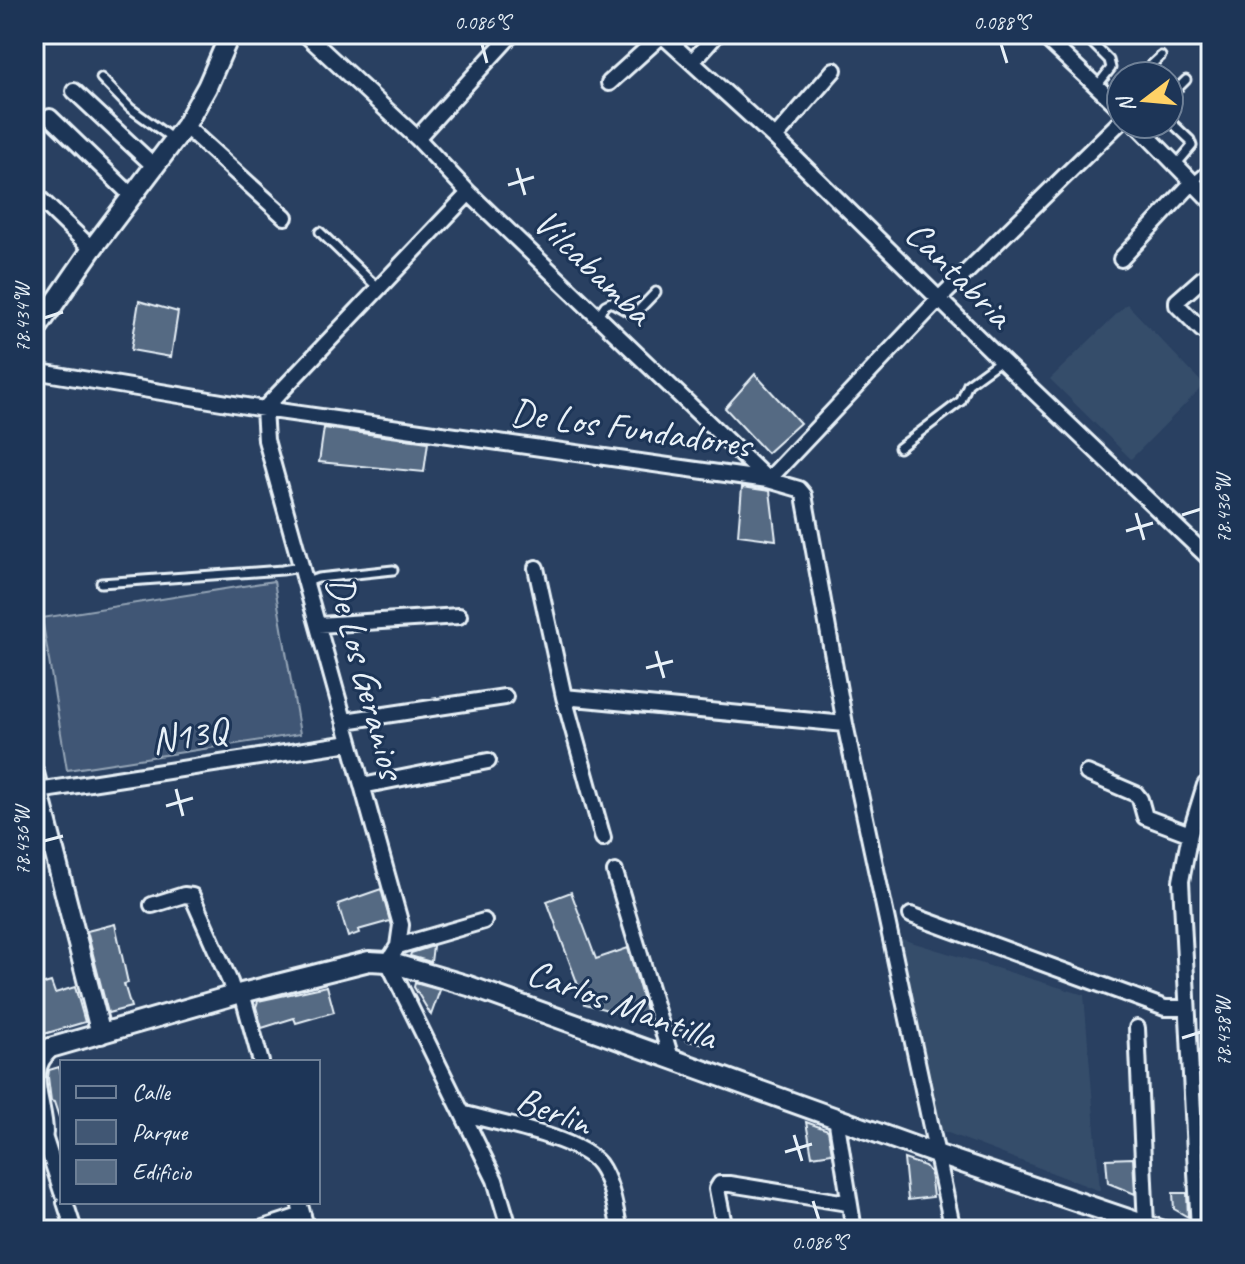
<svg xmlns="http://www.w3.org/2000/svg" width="1245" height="1264" viewBox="0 0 1245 1264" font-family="Caveat,sans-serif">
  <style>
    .built { fill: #364d6b }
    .green { fill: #415774; stroke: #94a4b6; stroke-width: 2 }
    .building { fill: #556a83; stroke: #e8f1f8; stroke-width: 2 }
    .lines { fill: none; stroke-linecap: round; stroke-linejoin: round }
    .service-casing { stroke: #e8f1f8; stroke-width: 13 }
    .minor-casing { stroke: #e8f1f8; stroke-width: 20 }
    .tertiary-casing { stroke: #e8f1f8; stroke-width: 24 }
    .service { stroke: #1d3557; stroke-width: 7 }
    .minor { stroke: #1d3557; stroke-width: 14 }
    .tertiary { stroke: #1d3557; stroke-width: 18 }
    .ticks { fill: none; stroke: #e8f1f8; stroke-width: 3 }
    .labels { text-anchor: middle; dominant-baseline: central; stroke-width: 6; stroke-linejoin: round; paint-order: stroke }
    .street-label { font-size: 38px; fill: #e8f1f8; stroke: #1d3557 }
    .neatline { fill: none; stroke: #e8f1f8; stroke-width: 3 }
    .ticks-label { font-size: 20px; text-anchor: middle; fill: #e8f1f8 }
  </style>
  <rect width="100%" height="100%" fill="#294061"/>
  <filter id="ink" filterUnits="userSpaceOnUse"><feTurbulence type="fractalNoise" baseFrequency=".0125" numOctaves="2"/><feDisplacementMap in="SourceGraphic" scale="16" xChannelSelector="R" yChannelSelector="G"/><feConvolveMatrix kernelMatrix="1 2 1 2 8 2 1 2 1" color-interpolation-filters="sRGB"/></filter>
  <g filter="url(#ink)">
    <path class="built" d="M1127 304 1204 385 1131 459 1050 379Z
      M898 938 1084 995 1100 1191 935 1128Z"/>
    <path class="green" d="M274 581 300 734 67 770 42 618Z"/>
    <path class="building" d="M139 301 178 312 171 357 131 350Z
      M755 374 800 423 767 453 725 408Z
      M324 428 428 442 424 472 319 462Z
      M742 487 770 491 776 540 738 535Z
      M381 889 390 921 358 930 359 933 348 937 338 904Z
      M571 892 596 959 628 948 649 1021 585 1004 547 901Z
      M115 924 128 983 124 984 131 1007 108 1013 87 931Z
      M433 946 431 962 410 956 411 953Z
      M51 982 55 993 75 987 85 1022 44 1034 38 1012 34 1013V987Z
      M415 983 440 990 431 1015 414 987Z
      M327 986 334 1012 296 1023 294 1018 262 1028 256 1007 258 1001Z
      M700 1025 706 1044 686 1041 678 1031Z
      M59 1067 62 1078V1117H59L54 1102 51 1101 48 1077 49 1070Z
      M806 1122 828 1130 832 1153 812 1156Z
      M1133 1158 1135 1194 1108 1183 1106 1159Z
      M904 1159 925 1166 930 1172 933 1197 908 1200Z
      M1173 1193H1187L1188 1217 1174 1209Z"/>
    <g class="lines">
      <g class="service-casing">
        <path id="service" d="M1083 34 1109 60 1111 68 1097 86
          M1139 76 1161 56
          M101 78 130 108 173 139
          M1169 97 1186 80
          M1169 120 1190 140 1192 146 1176 165
          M1193 182 1206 171 1211 170
          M320 232 378 288
          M598 315 605 305 611 302 634 315 656 292
          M899 448 961 401 968 384 1001 360
          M307 582 318 578 393 570
          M101 583 282 570 300 567"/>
      </g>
      <g class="minor-casing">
        <path id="minor" d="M305 34 417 138 469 193 768 480
          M661 34 775 138 1001 360 1211 560
          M1041 34 1121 109
          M692 62 717 34
          M609 83 662 35
          M74 91 154 166
          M50 117 132 196
          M1136 124 1211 201
          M185 126 285 217
          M417 138 512 34
          M775 138 834 70
          M34 193 92 249
          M469 193 264 409 266 440 401 925 398 946 388 962 495 1180 510 1230
          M1121 259 1193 182
          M1211 271 1177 301V305L1202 330 1211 329
          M34 371 264 409 768 480 799 489 804 495 845 724 953 1230
          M768 480 939 299 1121 121
          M536 568 564 697 603 838
          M319 625 459 616
          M564 697 845 724
          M345 721 505 697
          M1087 773 1136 794 1140 799 1145 817 1190 834
          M362 786 488 761
          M38 791 350 743
          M615 872 671 1058
          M152 905 184 895 192 896 230 982 234 995
          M911 915 1165 1008H1187
          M398 946 484 921
          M242 993 261 1062
          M1137 1028 1146 1226
          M465 1114C497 1123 580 1138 599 1164 612 1182 615 1209 620 1230
          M836 1117 854 1230
          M43 1133 62 1192
          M65 1202 74 1230
          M299 1202 307 1230
          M257 1230 303 1215
          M725 1230 717 1189 720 1184H730L847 1203
          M1199 1230 1181 881 1190 834 1205 785 1211 782"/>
      </g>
      <g class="tertiary-casing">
        <path id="tertiary" d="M34 333 92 249 185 126 207 87 230 34
          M34 773 101 1034
          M34 1143 43 1133C43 1101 22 1071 50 1048L234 995 369 961 388 962 469 986 936 1154 1161 1230"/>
      </g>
      <use href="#service" class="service"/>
      <use href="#minor" class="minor"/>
      <use href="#tertiary" class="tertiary"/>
    </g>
  </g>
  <path class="ticks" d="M482 44 487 63M1001 44 1007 63M517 168 525 195M508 185 534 177M44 318 63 312M1136 513 1144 540M1182 515 1201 509M1126 531 1153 523M656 651 664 678M646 668 673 661M176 789 183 816M166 806 193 798M44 841 63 836M1182 1038 1201 1032M794 1135 802 1161M785 1152 812 1144M813 1201 819 1220"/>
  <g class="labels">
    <g class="street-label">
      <text transform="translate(593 267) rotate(44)">Vilcabamba</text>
      <text transform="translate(959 274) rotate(45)">Cantabria</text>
      <text transform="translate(631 428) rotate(8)">De Los Fundadores</text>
      <text transform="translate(366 677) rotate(75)">De Los Geranios</text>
      <text transform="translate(189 735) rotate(-9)">N13Q</text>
      <text transform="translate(622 1004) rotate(20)">Carlos Mantilla</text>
      <text transform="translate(554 1111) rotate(20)">Berlin</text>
    </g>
  </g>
  <rect width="1245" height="1264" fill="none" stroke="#1d3557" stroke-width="88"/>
  <rect x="60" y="1060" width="260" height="144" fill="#1d3557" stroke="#6e8097" stroke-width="2"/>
  <rect x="76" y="1086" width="40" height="12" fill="#1d3557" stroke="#6e8097" stroke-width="2"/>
  <text x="132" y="1100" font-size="24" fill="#e8f1f8">Calle</text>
  <rect x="76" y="1120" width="40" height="24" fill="#415774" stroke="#6e8097" stroke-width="2"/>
  <text x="132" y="1140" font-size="24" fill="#e8f1f8">Parque</text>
  <rect x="76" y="1160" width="40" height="24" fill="#556a83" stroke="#6e8097" stroke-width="2"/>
  <text x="132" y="1180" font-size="24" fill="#e8f1f8">Edificio</text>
  <g transform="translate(1145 100) rotate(254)"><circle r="38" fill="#1d3557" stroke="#6e8097" stroke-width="2"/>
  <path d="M0-6L14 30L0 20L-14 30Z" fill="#ffd166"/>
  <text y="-12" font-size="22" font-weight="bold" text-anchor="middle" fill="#e8f1f8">N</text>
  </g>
  <rect x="44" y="44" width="1157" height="1176" class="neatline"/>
  <g class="ticks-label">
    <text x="482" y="29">0.086°S</text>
    <text x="1001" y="29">0.088°S</text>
    <text transform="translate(22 318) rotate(-90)" y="7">78.434°W</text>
    <text transform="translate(1223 509) rotate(-90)" y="7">78.436°W</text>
    <text transform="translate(22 841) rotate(-90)" y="7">78.436°W</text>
    <text transform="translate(1223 1032) rotate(-90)" y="7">78.438°W</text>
    <text x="819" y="1249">0.086°S</text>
  </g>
</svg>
